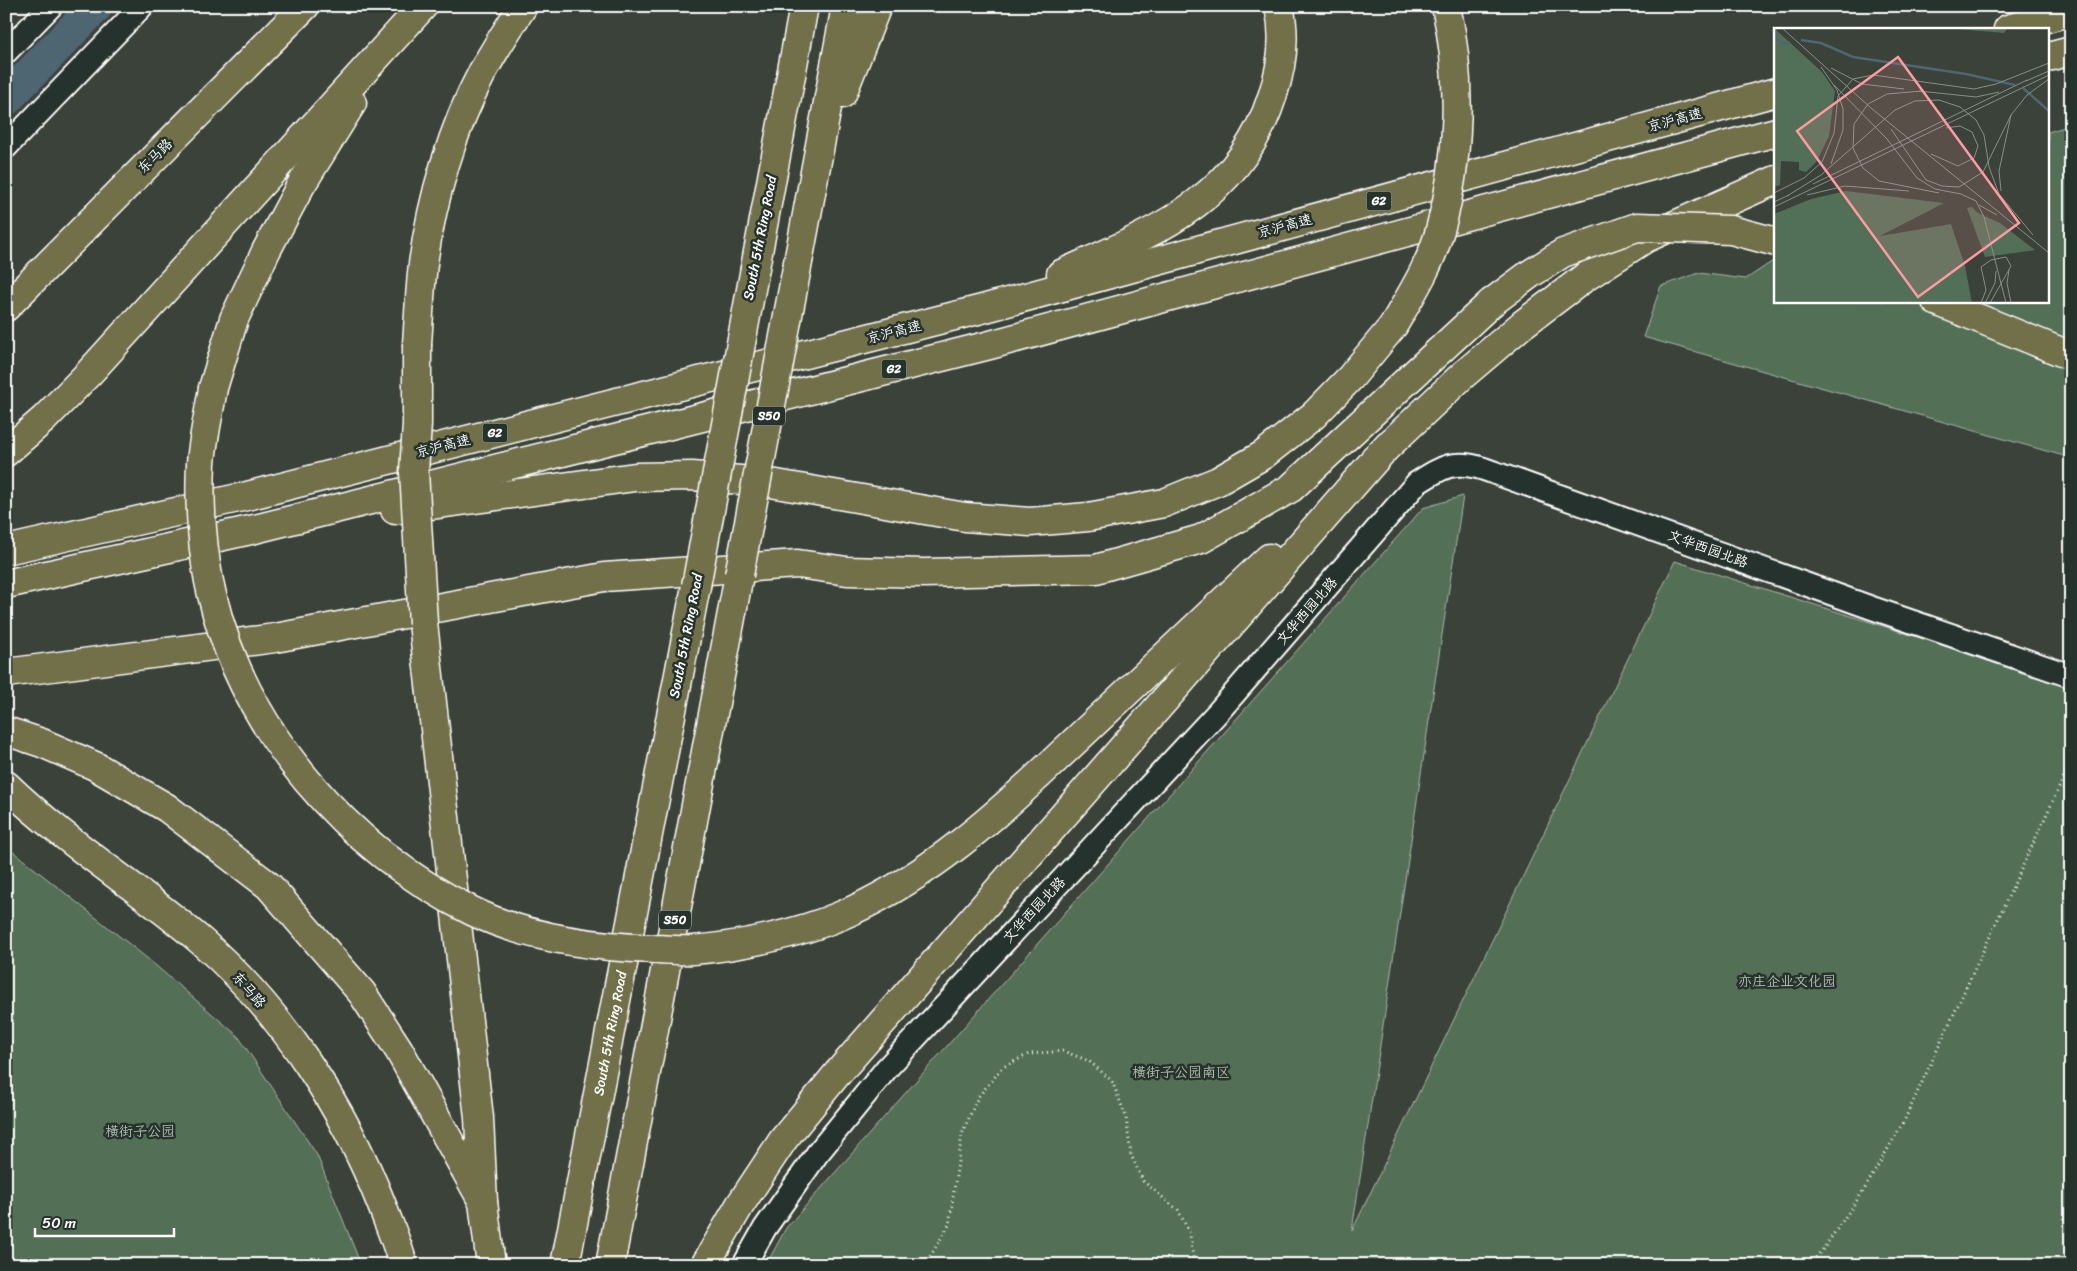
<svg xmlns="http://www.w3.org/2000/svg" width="2077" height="1271" viewBox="0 0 2077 1271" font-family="Sriracha,'LXGW WenKai TC',sans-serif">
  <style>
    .green { fill: #526f57; stroke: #a8b7ab }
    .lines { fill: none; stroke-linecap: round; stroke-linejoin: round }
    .river { stroke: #4e6672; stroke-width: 34 }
    .minor-casing { stroke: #fff; stroke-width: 26 }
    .major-casing { stroke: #fff; stroke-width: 31 }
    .highway-casing { stroke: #fff; stroke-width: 31 }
    .path { stroke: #fff; stroke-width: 3; stroke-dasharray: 1 4; stroke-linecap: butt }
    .minor { stroke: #26332d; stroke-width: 22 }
    .major { stroke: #716f4a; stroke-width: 28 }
    .highway { stroke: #716f4a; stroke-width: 28 }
    .highway-bridge-casing { stroke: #fff; stroke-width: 31; stroke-linecap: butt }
    .highway-bridge { stroke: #716f4a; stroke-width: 28 }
    .labels { text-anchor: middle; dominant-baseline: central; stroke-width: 5; stroke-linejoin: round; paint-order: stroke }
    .shield { fill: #26332d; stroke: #bec2c0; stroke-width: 1 }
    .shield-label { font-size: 12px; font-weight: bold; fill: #fff }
    .street-label { font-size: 14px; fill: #fff; stroke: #26332d }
    .park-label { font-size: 14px; fill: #b1beb3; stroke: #26332d }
    .inset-river { fill: none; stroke: #4e6672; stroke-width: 2.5 }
    .inset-road { fill: none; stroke: #898e88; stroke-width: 1 }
    .view { fill: #ff9aa2; fill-opacity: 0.15; stroke: #ff9aa2; stroke-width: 2.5 }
    .inset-edge { fill: none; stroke: #fff; stroke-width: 2.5 }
  </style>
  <rect width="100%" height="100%" fill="#3b4239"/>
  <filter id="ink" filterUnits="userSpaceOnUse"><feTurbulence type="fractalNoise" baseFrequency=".02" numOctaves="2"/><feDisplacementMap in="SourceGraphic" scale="10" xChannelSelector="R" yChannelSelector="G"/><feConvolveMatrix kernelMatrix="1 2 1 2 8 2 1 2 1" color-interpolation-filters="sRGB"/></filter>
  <g filter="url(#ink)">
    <path class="green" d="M2071 125V458L1643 337 1661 286 1699 273 1746 279 1776 259V301H2048V132Z
      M1463 496 1352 1231 1675 561 2071 685V1265H766L786 1228 1423 508Z
      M6 846 148 959 238 1036 317 1155 361 1265H6Z"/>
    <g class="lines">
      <path class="river" d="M6 99 96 6"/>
      <g class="minor-casing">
        <path id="minor" d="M6 52 51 6
          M6 147 142 6
          M744 1265 765 1228 817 1154 887 1068 1219 711 1417 483C1442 467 1454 459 1484 469L1872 608 2071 676"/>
      </g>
      <g class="major-casing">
        <path id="major" d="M6 307 305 6
          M6 785C66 843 138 887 201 941 282 1011 344 1108 383 1208 390 1227 398 1245 403 1265"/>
      </g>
      <g class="highway-casing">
        <g id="highway">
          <path d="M2008 29 2071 11"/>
          <path d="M2048 57 2071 51"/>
          <path d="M842 94 877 6"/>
          <path d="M799 257 846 6"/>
          <path d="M755 268 804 6"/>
          <path d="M1061 274C1152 233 1239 201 1272 97 1282 68 1286 36 1279 6"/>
          <path d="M1936 301 2071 356"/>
          <path d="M417 344C419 317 420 290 423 264 432 199 452 129 483 71 495 49 509 27 523 6"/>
          <path d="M213 388 234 319 266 251 301 185 352 103"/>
          <path d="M6 452 44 419 88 374 423 6"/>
          <path d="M1375 458 1463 375 1523 324 1584 278 1646 238 1776 180"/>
          <path d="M395 510 635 477 692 476 765 482 965 517 1030 522 1088 517 1164 503 1218 481 1263 455 1314 415 1351 377 1393 326"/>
          <path d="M6 550 247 496 982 309 1776 92"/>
          <path d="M6 584 255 529 990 345 1776 132"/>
          <path d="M423 623 479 1118 483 1202 491 1265"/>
          <path d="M6 673 275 638 604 577 798 564 847 571 924 573 1096 569 1201 539 1291 488 1491 303"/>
          <path d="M6 731 42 743 95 766 167 808 269 886 362 993 399 1050 483 1202"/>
          <path d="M1039 775 1269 558"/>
          <path id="s1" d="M565 1265 696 586"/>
          <path d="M610 1265 739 575"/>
          <path d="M705 1265 740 1205 783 1140 837 1074 1388 445"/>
        </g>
      </g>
      <path class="path" d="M925 1265 949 1225 962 1134 978 1097 1003 1067 1029 1054 1063 1051 1089 1061 1112 1081 1126 1117 1131 1155 1143 1181 1178 1210 1190 1234 1194 1265
        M1809 1265 1824 1248 1864 1190 1905 1119 2071 762"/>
      <use href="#minor" class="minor"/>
      <use href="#major" class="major"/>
      <use href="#highway" class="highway"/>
      <g class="highway-bridge-casing">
        <path id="highway-bridge" d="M1491 303 1530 274 1563 253 1637 227 1731 230 1776 242
          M1393 326C1411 295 1431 264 1440 230 1460 158 1462 79 1446 6
          M417 344V424L414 472 423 623
          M213 388C209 413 203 438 201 463 199 504 202 554 212 595 244 731 347 849 472 911 527 938 594 947 655 949 668 949 681 951 693 950 740 946 797 934 840 916 917 883 978 832 1039 775
          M739 575 799 257
          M696 586 755 268"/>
      </g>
      <use href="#highway-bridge" class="highway-bridge"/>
    </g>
  </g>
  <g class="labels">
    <g class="shield">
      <rect x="1366.5" y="191.5" width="25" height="19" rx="4"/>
      <rect x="881.5" y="359.5" width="25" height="19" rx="4"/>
      <rect x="753" y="406.5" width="32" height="19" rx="4"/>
      <rect x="482.5" y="423.5" width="25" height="19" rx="4"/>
      <rect x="659" y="910.5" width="32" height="19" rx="4"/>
    </g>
    <g class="shield-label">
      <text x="1379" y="201">G2</text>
      <text x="894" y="369">G2</text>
      <text x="769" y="416">S50</text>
      <text x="495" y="433">G2</text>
      <text x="675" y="920">S50</text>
    </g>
    <g class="street-label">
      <text transform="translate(1675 120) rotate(-15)">京沪高速</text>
      <text transform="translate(155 156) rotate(-45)">东马路</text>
      <text transform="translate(1285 226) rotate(-15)">京沪高速</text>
      <text transform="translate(760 238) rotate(-79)">South 5th Ring Road</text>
      <text transform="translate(894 332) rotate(-14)">京沪高速</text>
      <text transform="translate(443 446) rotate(-14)">京沪高速</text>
      <text transform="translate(1708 549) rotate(20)">文华西园北路</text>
      <text transform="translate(1307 611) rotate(-49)">文华西园北路</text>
      <text transform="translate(686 636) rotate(-79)">South 5th Ring Road</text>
      <text transform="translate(1034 910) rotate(-47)">文华西园北路</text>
      <text transform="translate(249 990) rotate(49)">东马路</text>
      <text stroke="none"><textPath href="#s1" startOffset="236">South 5th Ring Road</textPath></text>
    </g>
    <g class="park-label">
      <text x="1787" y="981">亦庄企业文化园</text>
      <text x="1181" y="1072">横街子公园南区</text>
      <text x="140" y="1131">横街子公园</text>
    </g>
  </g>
  <g transform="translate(1774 28)">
    <rect width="275" height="275" fill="#3b4239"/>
    <path d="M0 0 48 44 61 63 55 108 43 133 32 144 25 142V134L7 133 6 157 0 159ZM234 0 230 5 184 1V0ZM72 163 170 175 106 208 177 196 191 238 198 275H0V186L37 171ZM198 179 204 185 226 195 261 222 211 229 193 180Z" fill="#526f57"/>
    <path class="inset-river" d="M0 10 12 16 16 14M27 12 47 15 79 29 192 46 241 57M249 60 275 83"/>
    <path class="inset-road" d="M8 0 97 80 275 225M47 39 63 62 69 81V102L57 136M57 40 88 56 130 61M252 53 275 43M60 57 113 111 143 150 161 161 187 166 202 173 210 189 232 275M145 63 202 69 225 64M148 63 113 66 94 76 80 96 79 120 89 140 105 153 165 165M117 101 152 152 168 158 185 159 209 144 237 87M157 126 184 138 200 130 204 118 198 104 186 98 172 100M39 156 253 52M227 163 225 143 237 87 253 67 275 51M0 165 30 150 48 134 60 105 64 68 79 51 99 47 200 61 222 56 275 35M33 167 71 158 135 163M13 168 47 147 121 82 141 73 165 72 186 79 202 92 210 107 215 139 225 166 259 207M0 174 15 167M205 177 223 187M0 179 275 47M235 242 233 255 237 275M207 275 212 262 207 239 217 232 232 229 237 238 216 275M211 275 221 255 222 243"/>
    <path class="view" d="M124 29 245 195 144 269 23 103Z"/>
    <rect width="275" height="275" class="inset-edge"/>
  </g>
  <rect width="2077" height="1271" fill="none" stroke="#26332d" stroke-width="25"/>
  <rect x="12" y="12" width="2052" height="1246" fill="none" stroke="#fff" stroke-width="2" filter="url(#ink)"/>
  <path d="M35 1228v8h139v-8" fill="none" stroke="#ffffff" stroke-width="2.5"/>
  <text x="42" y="1228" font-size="15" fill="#ffffff" stroke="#26332d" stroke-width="4" paint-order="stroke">50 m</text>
</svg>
